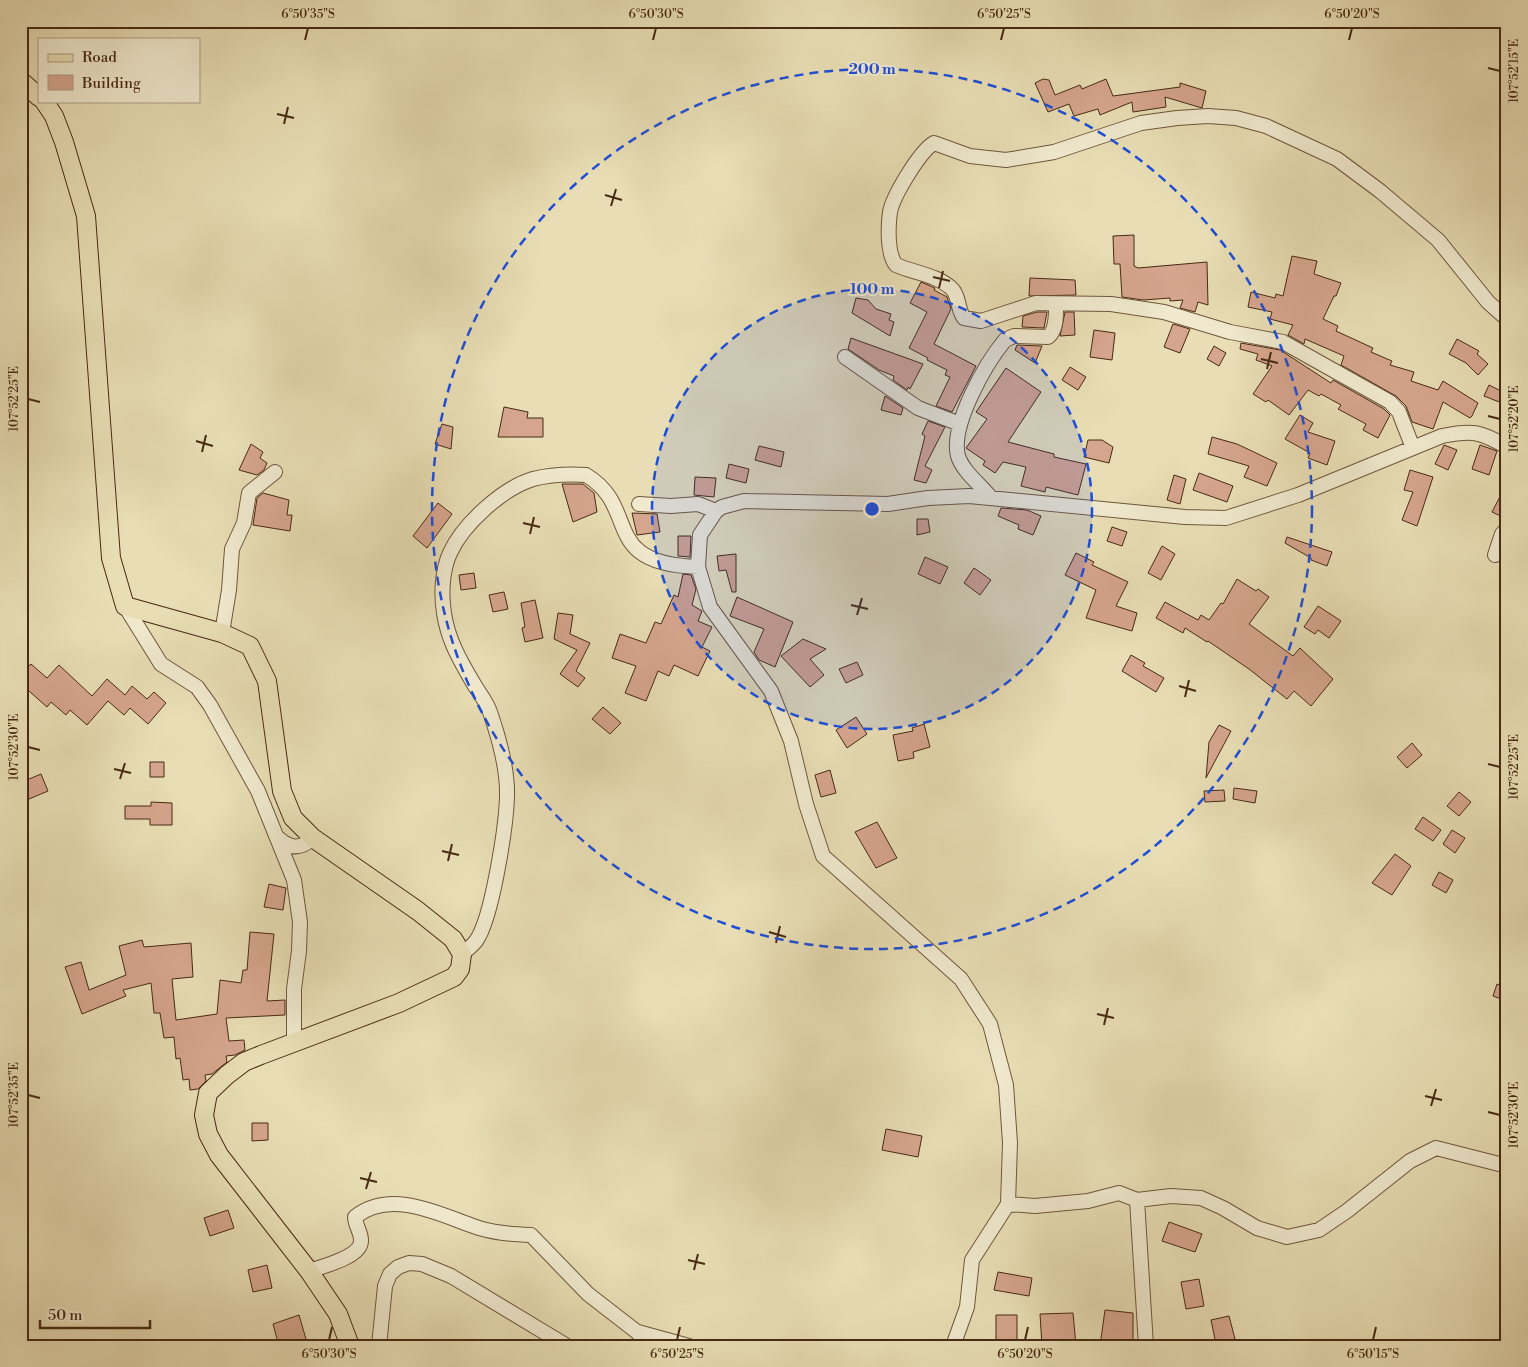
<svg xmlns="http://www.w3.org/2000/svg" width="1528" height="1367" viewBox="0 0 1528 1367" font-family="'Libre Bodoni',serif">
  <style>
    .building { fill: #d5a58d; stroke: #472a13 }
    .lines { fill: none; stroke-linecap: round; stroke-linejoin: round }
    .minor-casing { stroke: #6f573b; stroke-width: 16 }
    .major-casing { stroke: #472a13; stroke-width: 20 }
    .minor { stroke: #f0e9ce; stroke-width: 14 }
    .major { stroke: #e8ddb4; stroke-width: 18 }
    .ticks { fill: none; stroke: #472a13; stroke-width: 2 }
    .ring { fill: none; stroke: #1d4ed8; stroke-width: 2.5; stroke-dasharray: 9 6 }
    .centre { fill: #1d4ed8; stroke: #f0e9ce; stroke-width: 2.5 }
    .ring-label { font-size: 15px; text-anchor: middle; font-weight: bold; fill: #1d4ed8; stroke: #f0e9ce; stroke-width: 4; stroke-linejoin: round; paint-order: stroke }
    .neatline { fill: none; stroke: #472a13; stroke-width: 2 }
    .ticks-label { font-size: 12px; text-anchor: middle; fill: #472a13 }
  </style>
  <rect width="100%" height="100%" fill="#e8ddb4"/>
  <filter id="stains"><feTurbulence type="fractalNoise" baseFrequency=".004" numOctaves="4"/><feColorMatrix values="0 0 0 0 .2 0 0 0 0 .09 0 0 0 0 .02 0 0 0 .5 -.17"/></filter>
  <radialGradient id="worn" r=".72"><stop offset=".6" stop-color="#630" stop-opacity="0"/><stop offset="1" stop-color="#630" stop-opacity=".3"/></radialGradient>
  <path class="building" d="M1043 79 1049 80 1055 95 1080 85 1082 89 1106 79 1113 96 1180 87V83L1206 91 1202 108 1165 97 1166 107 1133 112 1132 102 1100 115 1098 109 1074 116 1069 104 1048 112 1035 83Z
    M1134 235V266L1138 268 1207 262 1208 305 1198 302 1195 312 1180 308 1183 300 1170 301V298L1143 300 1122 297 1120 264H1114L1113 236Z
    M1292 256 1317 261 1314 274 1341 283 1336 296H1334L1323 319 1338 326 1336 331 1373 348 1371 352 1392 361 1390 365 1414 372 1411 381 1438 390 1443 381 1478 403 1472 416 1470 418 1443 402 1433 429 1412 422 1406 406 1396 396 1341 365 1344 356 1305 339 1304 344 1288 335 1293 325 1270 319 1272 312 1248 307 1251 292 1275 298 1276 294 1283 296Z
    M1030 278 1075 280 1076 295 1029 296Z
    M921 282 935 288 934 290 947 297 951 309 934 344 976 366 952 412 936 406 950 377 945 375 947 370 927 360 928 358 909 348 927 312 910 303Z
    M856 298 868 300 876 309 891 314 889 320 894 322 890 336 852 313Z
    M1037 312H1047L1044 328 1022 327 1023 316Z
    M1065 312H1074L1075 335 1060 336Z
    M1173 324 1190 329 1180 353 1164 347Z
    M1094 330 1115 333 1112 360 1090 357Z
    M851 338 923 364 910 389 908 387 907 390 893 380 894 376 879 370 848 349Z
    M1457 339 1479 351 1477 354 1488 364 1478 375 1466 363 1449 354Z
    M1241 343 1280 350 1331 383 1333 380 1384 409 1390 415 1378 438 1363 430 1366 424 1338 409 1341 405 1321 394 1319 396 1308 390 1289 415 1268 400 1266 402 1253 394 1272 366 1256 360 1258 354 1240 349Z
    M1017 345 1042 346 1035 363 1015 350Z
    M1214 346 1226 353 1219 366 1207 359Z
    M1070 367 1086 377 1078 390 1062 380Z
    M1006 368 1041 392 1008 442 1054 454V457L1086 464 1078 495 1046 487 1045 492 1021 486 1026 467 1003 462 995 473 983 465 985 461 966 448 987 419 976 412Z
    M1489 385 1507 394V405L1484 396Z
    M885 396 903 408 901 415 881 410Z
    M504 407 528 412 527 418H543V437H498Z
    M1300 415 1313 423 1308 432 1335 441 1327 465 1308 458 1310 453 1285 439Z
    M928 421 945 427 925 466 932 470 926 483 914 480 925 436 922 434Z
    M442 424 453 427 451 449 435 444Z
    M1212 437 1237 444 1277 463 1267 486 1244 477 1249 466 1208 454Z
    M1088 440H1102L1113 447 1109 463 1084 457Z
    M251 444 263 452 260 458 267 463 264 470 257 475 239 470Z
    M1444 445 1457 450 1448 470 1435 464Z
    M1480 445 1497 451 1489 475 1472 469Z
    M759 446 784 452 781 467 755 460Z
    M729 464 749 469 746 483 726 478Z
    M1410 470 1433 477 1417 526 1402 520 1413 492 1404 490Z
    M1199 473 1233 486 1227 502 1193 490Z
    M1174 475 1186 479 1180 504 1167 500Z
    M695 477 716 478 714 497 694 495Z
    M1507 483V519L1492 512Z
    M562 484H583L594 493 597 512 573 522Z
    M263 493 289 500 287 515H292L290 531 253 525 257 498Z
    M438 503 452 514 427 548 413 536Z
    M1001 508 1027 510 1041 516 1033 535 1018 529 1019 525 998 516Z
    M632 513 657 514 660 532 637 535Z
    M917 519H928L930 532 917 535Z
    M1112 527 1127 532 1122 546 1107 541Z
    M678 536H691L690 557 678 556Z
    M1287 537 1332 552 1327 566 1311 560V558L1285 543Z
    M1162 546 1175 554 1161 580 1148 573Z
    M1076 553 1094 562 1092 565 1128 582 1116 606 1137 613 1132 631 1086 618 1096 590 1065 575Z
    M736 554V592H732L726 570 719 571 717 556Z
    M925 557 948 567 940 584 918 574Z
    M974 568 991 580 980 595 964 583Z
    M474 573 476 588 461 590 459 575Z
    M683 574 691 575 696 589 692 605 702 611 698 621 712 627 702 647 710 651 698 676 674 665 669 676 658 671 646 701 625 693 636 666 612 658 620 634 646 643 655 622 661 624 674 595 678 597Z
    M1237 579 1256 591 1258 589 1269 597 1249 624 1293 656 1300 648 1333 679 1311 706 1294 691 1287 699 1249 669 1208 641 1207 642 1185 628 1183 633 1156 618 1165 602 1198 620 1201 615 1209 620 1221 603 1223 604Z
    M504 592 508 609 493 612 489 595Z
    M737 597 793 622 775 667 759 660 754 652 764 629 730 616Z
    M535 600 543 638 525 642 522 628 525 627 521 603Z
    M1318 606 1341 621 1329 638 1318 630 1315 634 1304 627Z
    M558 613 573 615 570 634 590 643 576 671 585 678 578 687 560 674 577 650 554 639Z
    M803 639 826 649 810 659 824 675 810 687 781 656Z
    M1131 655 1145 663 1143 666 1164 678 1156 692 1122 671Z
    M21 658 29 666 31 664 47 678 59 665 92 696 107 679 125 695 132 686 147 699 154 692 166 703 148 724 130 708 124 715 108 701 87 725 70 710 66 715 51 702 47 707 29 691 21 700Z
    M857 662 863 675 846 683 839 669Z
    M603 707 621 723 610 734 592 719Z
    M856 717 867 734 847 748 836 730Z
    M924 724 930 747 913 752 914 758 898 761 893 735 913 731 912 728Z
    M1219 725 1231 731 1206 778 1209 742Z
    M1412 743 1422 755 1407 768 1397 757Z
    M150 762H164V777H150Z
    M830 770 836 793 821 797 815 775Z
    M41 774 48 791 29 799 22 782Z
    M1234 788 1257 791 1255 803 1233 799Z
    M1224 790 1225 801 1205 802 1204 791Z
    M1459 792 1471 802 1459 816 1447 806Z
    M151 802 172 803V825H150V819H125V806H151Z
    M1423 817 1441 830 1433 841 1415 829Z
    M877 822 897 858 876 868 855 832Z
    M1452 830 1465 838 1455 853 1443 844Z
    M1395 854 1411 866 1392 895 1372 883Z
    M1439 872 1453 880 1446 893 1432 885Z
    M269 884 286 888 283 910 264 907Z
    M250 932 274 934 267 1001 285 1000V1015L226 1018 229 1041 244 1040 245 1050 235 1055 226 1056 227 1062 212 1074 205 1075 206 1081 198 1089 190 1090 189 1079 183 1080 180 1058 176 1059 174 1037 164 1038 160 1013H154L151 983 123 990 126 996 82 1014 65 967 81 962 89 990 126 975 119 946 142 940 144 947 191 943 193 977 172 979 176 1020 217 1014 220 980 241 983 243 970H247Z
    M1497 984 1507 988V1001L1493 996Z
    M252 1123H268V1140L252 1141Z
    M886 1129 922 1136 918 1157 882 1150Z
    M228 1210 234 1228 210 1236 204 1218Z
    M1169 1222 1202 1234 1195 1252 1162 1241Z
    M267 1265 272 1288 253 1292 248 1270Z
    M998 1272 1032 1278 1029 1296 994 1290Z
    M1199 1279 1204 1306 1186 1309 1181 1282Z
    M1105 1310 1133 1313V1346H1100Z
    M1073 1313 1076 1346H1042L1040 1314Z
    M299 1315 308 1346H279L273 1324Z
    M996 1315H1017V1346H996Z
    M1229 1316 1235 1339 1216 1344 1211 1320Z"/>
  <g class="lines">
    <g class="minor-casing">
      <path id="minor" d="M845 357 918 408 960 424
        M1413 448 1399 412 1390 402 1283 342 1230 332 1164 312 1111 304 1036 303 981 321 964 318C957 309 960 297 952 289 938 275 914 273 896 265 887 254 888 226 890 212 893 196 920 151 934 143L970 156 1006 160 1054 152 1141 123 1177 118 1208 116 1236 118 1266 126 1337 159 1380 191 1438 240 1488 302 1507 319
        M991 498C981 485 963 472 958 456 950 425 986 363 1005 340L1014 336 1048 337C1057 330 1056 314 1056 304
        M639 504 671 506 698 504 716 511
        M1495 555 1502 534 1507 528
        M125 606 161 664 197 687 210 705 258 791 294 880 300 922 299 951 294 989V1041
        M222 633 229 590 232 549 244 523 249 493 275 472
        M276 836C288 848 299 851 313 838
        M462 954C467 950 472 946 476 941 492 919 506 827 507 797 508 770 499 738 490 712 487 703 480 694 475 686 461 662 448 641 444 613 441 595 442 570 450 553 463 524 503 488 533 479 549 475 570 474 586 475 641 508 598 564 698 567
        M1137 1200 1171 1196 1201 1198 1223 1208 1257 1228 1287 1237 1319 1230 1347 1211 1410 1161 1436 1148 1507 1166
        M309 1271C323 1266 362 1257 361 1240 361 1232 355 1225 355 1217 390 1189 437 1213 473 1226 492 1233 511 1234 531 1235L588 1294 637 1332 650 1346
        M638 1332 689 1346
        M379 1346 385 1286 390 1274 398 1267 409 1263 422 1264 451 1276 567 1346
        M953 1346 967 1307 972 1260 1008 1204
        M1146 1346 1137 1200 1119 1193 1088 1201 1035 1206 1008 1204 1010 1143 1006 1085 990 1024 961 979 823 856 806 804 791 741 771 691 710 607 698 567 700 535 716 511 722 507 744 501 888 504 928 498 969 496 1185 517 1226 518 1298 495 1442 436C1472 430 1480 431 1507 447"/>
    </g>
    <g class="major-casing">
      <path id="major" d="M21 81 39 97
        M44 101 54 116 64 142 86 216 111 558 125 606 222 633 250 646 267 681 282 791 293 818 313 838 418 911 453 939 462 954 460 969 454 977 399 1003 261 1055 244 1062 227 1075 208 1093 204 1115 208 1134 219 1155 309 1271 338 1314 350 1346"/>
    </g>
    <use href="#minor" class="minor"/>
    <use href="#major" class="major"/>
  </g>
  <path class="ticks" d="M305 40 308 28M653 40 656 28M1001 40 1004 28M1349 40 1352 28M1488 68 1500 71M277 114 294 118M284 124 288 107M605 195 622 200M611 206 616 189M933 277 950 281M939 288 943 271M1261 359 1278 363M1267 369 1271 352M28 399 40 402M1488 416 1500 419M196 441 213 446M202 452 206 435M523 523 540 527M530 534 534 517M851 605 868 609M857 615 862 598M1179 686 1196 691M1185 697 1189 680M28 747 40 750M1488 764 1500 767M114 769 131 773M120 779 125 763M442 851 459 855M448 861 452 844M769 932 786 937M776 943 780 926M1097 1014 1114 1018M1104 1025 1108 1008M28 1095 40 1098M1425 1096 1442 1100M1431 1106 1436 1089M1488 1112 1500 1115M360 1178 377 1182M366 1189 371 1172M688 1260 705 1264M694 1270 698 1254M329 1340 332 1327M677 1340 680 1327M1025 1340 1028 1327M1373 1340 1376 1327"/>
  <circle cx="872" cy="509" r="220" fill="#1d4ed8" fill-opacity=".12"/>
  <g class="ring">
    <circle cx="872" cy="509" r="220"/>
    <circle cx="872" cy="509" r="440"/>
  </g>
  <circle cx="872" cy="509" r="8" class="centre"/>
  <g class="ring-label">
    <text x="872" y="74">200 m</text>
    <text x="872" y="294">100 m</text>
  </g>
  <rect width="1528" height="1367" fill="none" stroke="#e8ddb4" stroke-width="55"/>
  <rect x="38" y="38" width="162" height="65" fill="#f0e9ce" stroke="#ac9d83"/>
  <rect x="48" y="54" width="25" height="8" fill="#e8ddb4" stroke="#ac9d83"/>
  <text x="82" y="62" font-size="15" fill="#472a13">Road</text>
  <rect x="48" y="75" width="25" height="15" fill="#d5a58d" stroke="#ac9d83"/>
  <text x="82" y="88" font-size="15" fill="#472a13">Building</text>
  <path d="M40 1320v8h110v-8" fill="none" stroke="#472a13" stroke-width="2.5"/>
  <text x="48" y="1320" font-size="15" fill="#472a13" stroke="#f0e9ce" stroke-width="4" paint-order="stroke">50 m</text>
  <rect x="28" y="28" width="1472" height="1312" class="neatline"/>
  <g class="ticks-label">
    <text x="308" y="18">6°50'35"S</text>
    <text x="656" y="18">6°50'30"S</text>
    <text x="1004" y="18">6°50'25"S</text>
    <text x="1352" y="18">6°50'20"S</text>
    <text transform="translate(1514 71) rotate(-90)" y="4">107°52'15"E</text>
    <text transform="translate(14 399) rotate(-90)" y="4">107°52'25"E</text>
    <text transform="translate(1514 419) rotate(-90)" y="4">107°52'20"E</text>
    <text transform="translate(14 747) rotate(-90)" y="4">107°52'30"E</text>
    <text transform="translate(1514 767) rotate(-90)" y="4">107°52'25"E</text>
    <text transform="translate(14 1095) rotate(-90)" y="4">107°52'35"E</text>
    <text transform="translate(1514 1115) rotate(-90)" y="4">107°52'30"E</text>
    <text x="329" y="1358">6°50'30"S</text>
    <text x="677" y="1358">6°50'25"S</text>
    <text x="1025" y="1358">6°50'20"S</text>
    <text x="1373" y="1358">6°50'15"S</text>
  </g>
  <rect width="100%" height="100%" filter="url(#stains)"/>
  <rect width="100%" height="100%" fill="url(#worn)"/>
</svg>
